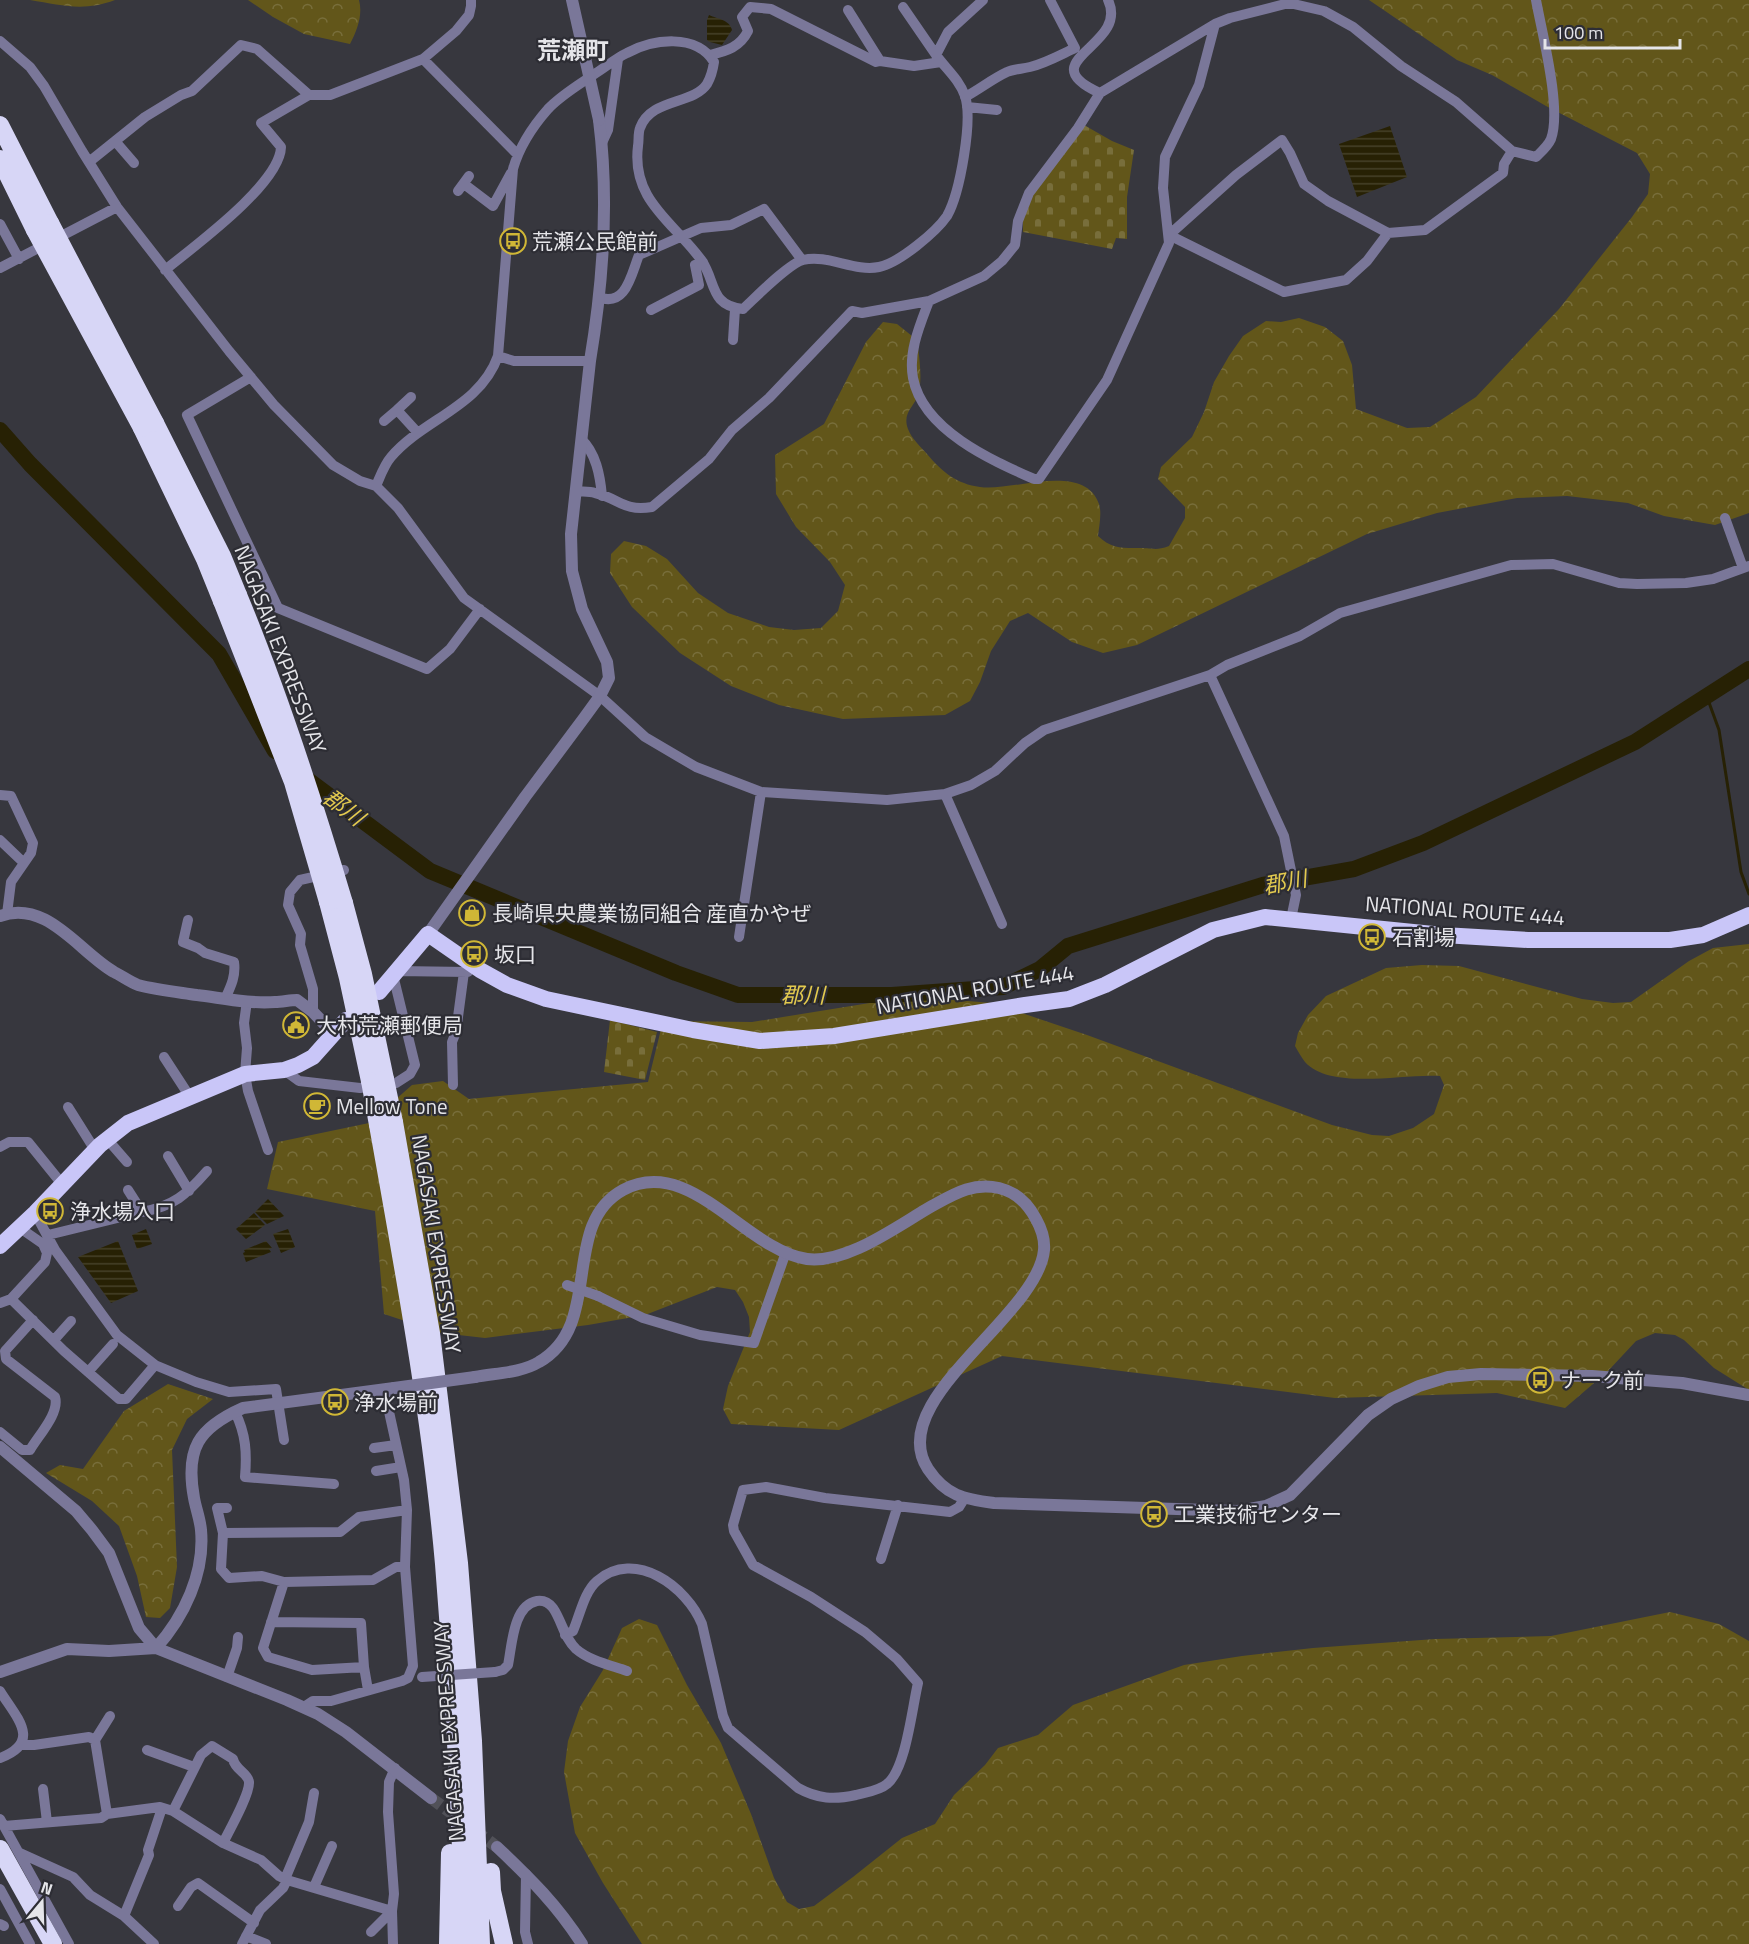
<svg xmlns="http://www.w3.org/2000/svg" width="1749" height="1944" viewBox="0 0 1749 1944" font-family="'Titillium Web','Noto Sans JP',sans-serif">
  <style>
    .forest { fill: url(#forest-crowns) }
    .cemetery { fill: url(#cemetery-stones) }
    .water { fill: url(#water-rules) }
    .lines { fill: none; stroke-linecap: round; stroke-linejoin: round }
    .stream { stroke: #272104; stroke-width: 3 }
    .river { stroke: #272104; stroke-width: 16 }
    .tertiary-tunnel { stroke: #515158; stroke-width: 12; stroke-dasharray: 12 6; stroke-linecap: butt }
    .minor { stroke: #7a7799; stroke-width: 10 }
    .tertiary { stroke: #7a7799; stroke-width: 12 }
    .trunk { stroke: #c9c6f8; stroke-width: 16 }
    .motorway { stroke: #d7d6f6; stroke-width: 18 }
    .minor-bridge { stroke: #7a7799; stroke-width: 10 }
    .tertiary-bridge { stroke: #7a7799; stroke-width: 12 }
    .motorway-bridge { stroke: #d7d6f6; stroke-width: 18 }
    .labels { text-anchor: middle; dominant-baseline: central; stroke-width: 4.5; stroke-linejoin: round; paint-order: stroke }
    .poi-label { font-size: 21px; fill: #e5e5e9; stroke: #2d2d34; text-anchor: start }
    .street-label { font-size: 21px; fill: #e5e5e9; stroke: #2d2d34 }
    .water-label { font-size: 22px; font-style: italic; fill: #e3ca4f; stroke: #2d2d34 }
    .quarter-label { font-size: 24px; font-weight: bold; fill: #e5e5e9; stroke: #2d2d34 }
  </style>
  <defs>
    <pattern id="forest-crowns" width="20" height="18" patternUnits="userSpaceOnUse" patternTransform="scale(1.5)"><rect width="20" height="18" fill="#62561a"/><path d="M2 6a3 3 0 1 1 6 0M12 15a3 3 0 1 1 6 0" fill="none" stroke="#786e3b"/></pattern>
    <pattern id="cemetery-stones" width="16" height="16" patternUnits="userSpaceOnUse" patternTransform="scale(1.5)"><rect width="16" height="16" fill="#62561a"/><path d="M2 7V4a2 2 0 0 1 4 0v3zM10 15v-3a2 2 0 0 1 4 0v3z" fill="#786e3b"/></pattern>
    <pattern id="water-rules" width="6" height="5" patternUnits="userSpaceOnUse" patternTransform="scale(1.5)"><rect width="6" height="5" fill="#272104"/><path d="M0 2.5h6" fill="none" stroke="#464129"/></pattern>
  </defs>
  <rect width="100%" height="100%" fill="#37373e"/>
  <path class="forest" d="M30 0H115C83 12 62 5 30 0Z
    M248 0H359C363 15 357 31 350 44L304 34 273 17Z
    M1369 0H1749V513L1715 525 1664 516 1628 503 1567 496 1517 498 1437 513 1367 534 1137 645 1103 653 1072 642 1028 613 1010 621 991 651 980 682 970 701 945 715 843 719 779 705 731 686 680 653 632 607 610 573 611 554 624 541 646 546 667 559 698 593 728 613 769 627 794 630 821 628 838 611 845 585 830 562 796 527 776 494 775 455 824 424 866 342 883 322 897 324 917 340C919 355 923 380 918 395 914 407 902 413 908 429 911 438 921 447 927 454 942 472 957 484 980 487 1012 492 1084 461 1099 504 1102 513 1099 527 1098 536 1112 549 1122 548 1140 548 1153 548 1156 551 1169 546L1185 518V507L1158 479 1161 467 1192 437 1204 412 1214 382 1229 356 1243 336 1266 321 1281 322 1299 318 1325 327 1343 341 1352 365 1356 409 1407 428 1430 427 1476 397 1559 309 1632 217 1648 194 1650 174 1637 153 1546 106 1492 75 1457 60Z
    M1749 944V1390L1714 1368 1684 1340 1675 1335 1655 1333 1636 1341 1608 1371 1565 1408 1497 1393 1335 1398 1002 1356 839 1430 731 1424 723 1409 728 1386 750 1332 749 1317 743 1302 735 1290 717 1287 645 1315 588 1325 485 1338 441 1333 384 1314 375 1211 267 1189 278 1142 369 1123 412 1085 443 1081 469 1099 648 1082 663 1021 752 1022 882 1001 943 999 992 1003 1087 1035 1332 1125 1372 1135 1389 1136 1413 1128 1434 1114 1444 1085 1440 1076C1404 1073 1331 1091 1305 1062 1301 1057 1298 1051 1295 1046L1298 1033 1308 1015 1326 996 1386 968 1422 965 1459 966 1582 999 1613 1003 1631 1002 1689 961 1713 948Z
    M168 1384 213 1399 187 1419 172 1450 177 1567 170 1608 160 1618 146 1617 137 1576 119 1526 92 1501 46 1473 60 1465 83 1469 124 1411Z
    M1670 1612 1719 1624 1749 1641V1944H642L603 1883 575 1833 564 1772 568 1741 580 1707 603 1670 622 1628 639 1619 657 1625 687 1685 721 1743 751 1814 774 1878 787 1902 799 1909 814 1906 853 1877 902 1838 935 1824 954 1795 985 1765 998 1748 1038 1735 1073 1705 1184 1665 1242 1656 1313 1648 1435 1639 1551 1636Z"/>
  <path class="cemetery" d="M1084 125 1112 141 1134 150 1127 197V239L1116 238 1112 249 1023 232V215L1032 194Z
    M610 1020 657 1032 645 1080 604 1072Z"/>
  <path class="water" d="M709 15C718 19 730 20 732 30L722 45 710 42 707 40V20Z
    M1390 126 1407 177 1357 197 1339 144Z
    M268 1199 284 1216 267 1224 255 1212Z
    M254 1213 265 1225 246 1239 236 1229Z
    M146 1229 152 1244 137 1249 132 1235Z
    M288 1229 295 1247 281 1253 273 1234Z
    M118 1241 138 1291 111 1303 78 1257Z
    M266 1241 272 1248 269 1249 271 1252 246 1262 243 1253 245 1252 244 1250Z"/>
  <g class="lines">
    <path class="stream" d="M1707 697 1719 730 1741 872 1749 894"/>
    <path class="river" d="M0 430 30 464 219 654 275 751
      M300 774 430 871 676 973 738 995H892L1003 987 1040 969 1068 946 1263 885 1354 869 1423 843 1635 742 1749 669"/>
    <path class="tertiary-tunnel" d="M431 1798 497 1847"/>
    <path class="minor" d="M903 7 936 55
      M848 10 880 61
      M0 41 30 67 44 86 82 151 117 207 229 351 274 405 333 465 360 481 376 486 398 508 464 598 600 696 645 737 696 767 761 792 887 800 945 794 971 785 995 771 1025 743 1044 730 1210 675 1227 665 1300 636 1340 613 1511 565 1553 564 1619 583 1637 584 1686 583 1713 579 1749 566
      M710 55C727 51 740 47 748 31L742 17 750 7 771 9 876 62 880 61 914 66 941 62
      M423 59 517 154
      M1100 93C1028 60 1130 47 1108 0
      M965 97C980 89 992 79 1007 72 1014 69 1022 69 1030 67 1046 63 1060 55 1075 48L1050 0
      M967 107 997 110
      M115 141 134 163
      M602 143 608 130 618 59
      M89 162 145 117 181 95 192 91 241 45 257 49 309 95
      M464 184 493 206 511 173
      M458 191 469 176
      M0 224 19 259
      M1169 235 1236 175 1282 140 1290 153 1304 184 1328 201 1388 233 1425 230 1503 173 1504 164 1512 151
      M1169 235 1284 292 1346 280 1367 261 1388 233
      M0 268 117 207
      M165 270C193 247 280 184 281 147L261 123 309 95H330L423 59 456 31 469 15 471 6V0
      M598 297C626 308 631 275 639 255L701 228 731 225 764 209 802 260
      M929 301C920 325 908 352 913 378 923 430 991 460 1034 479H1039L1107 380 1169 243 1163 188 1165 157 1199 85 1215 24
      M651 310 699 285 695 265 703 262
      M733 340 735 309
      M498 356 514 361H590
      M251 377 187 415 278 608 427 669 450 649 480 609
      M411 397 397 410 418 433
      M384 421 397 410
      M581 439C596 453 600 475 602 496
      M376 486C380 477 384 465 391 457 423 419 480 407 498 356L513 169C519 148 533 126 548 109 561 95 580 84 596 73 606 67 616 58 627 53 653 39 696 33 714 62 713 69 711 77 707 84 693 105 651 98 640 128 638 133 639 140 638 146 631 201 675 223 702 261 716 282 710 306 743 309 755 298 788 264 803 260 828 254 854 272 879 267 899 263 936 232 947 216 960 193 973 120 965 96 959 79 946 69 936 55L948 32 983 0
      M575 491C581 492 589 491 595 493 619 498 623 512 652 507L709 459 732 430 769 398 852 311 862 313 929 301 984 276 1002 261 1015 245 1018 221 1029 193 1078 128 1100 93 1215 24 1230 18 1289 3 1324 11 1353 27 1401 66 1456 102 1512 151 1536 157C1541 152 1548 146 1551 139 1562 109 1542 33 1536 0
      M1725 518 1743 568
      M1210 675 1284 836 1296 895 1291 919
      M945 794 1002 924
      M0 795 11 796 33 843 31 853 11 882 7 914
      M0 840 24 863
      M188 920 183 942 198 948 205 953 234 962C236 976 231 986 225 999
      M739 937 761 792
      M397 971 468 972
      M247 1001 244 1023 247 1048 245 1074 248 1091 268 1150
      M313 1012V989L300 945 301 934 288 905 290 892 300 880 344 870
      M164 1057 190 1097
      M284 1070 299 1081 360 1088 396 1083 410 1074 415 1065 393 975
      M453 1085 452 1042 456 1032 464 972
      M68 1107 95 1150
      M107 1139 127 1162
      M0 1147 9 1142H28L62 1184
      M168 1156 189 1191
      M128 1190 142 1212C174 1206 186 1195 207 1171
      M35 1213 55 1250 117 1335 155 1365 196 1382 229 1392 276 1389 284 1440
      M48 1235 142 1212
      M598 1296 643 1318 700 1335 754 1343 786 1252
      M11 1299 64 1351 119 1399H126L155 1365
      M0 1303 11 1299 45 1262 47 1253 43 1244 20 1228
      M54 1340 71 1321
      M88 1372 113 1344
      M235 1412C246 1434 247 1453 245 1477L334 1484
      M0 1432 22 1450H30C38 1436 60 1413 55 1397L6 1359 5 1351 33 1320
      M374 1448 396 1445
      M376 1471 401 1467
      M223 1533 217 1508H227
      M881 1559 898 1505
      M405 1567H396L373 1580 284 1582 262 1576 229 1578 221 1569 223 1533 340 1532 359 1517 407 1510
      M284 1582 263 1648 268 1657 312 1670 364 1667 368 1690
      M271 1622 361 1623 364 1667
      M565 1635 573 1631C580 1615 584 1592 597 1581 635 1548 687 1587 702 1624L723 1716 728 1728 798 1788C818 1799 834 1800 856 1795 866 1792 879 1791 887 1784 906 1769 912 1708 918 1683L897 1659 865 1632 811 1597 753 1565 734 1531 733 1525 743 1490 766 1487 825 1498 950 1512 959 1507 964 1499
      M495 1672 503 1670 508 1665C512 1646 513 1605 537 1601 544 1600 549 1603 553 1608 562 1621 564 1638 576 1649 590 1661 610 1665 627 1671
      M227 1677 237 1648 238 1637
      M0 1691C16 1717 43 1742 0 1758
      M304 1707 313 1701H331L402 1681 408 1678 413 1666 405 1567 407 1510 404 1480 384 1389
      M95 1740 110 1716
      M21 1745H34L89 1737 95 1740 107 1814 160 1807 173 1811 223 1843 261 1860 279 1876 287 1880 392 1911
      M147 1750 194 1767
      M43 1789 47 1822
      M173 1811 201 1755 212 1746 233 1759C235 1770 248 1773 249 1782 250 1794 229 1831 223 1843
      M0 1819 69 1944
      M4 1826 101 1818 107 1814
      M20 1853 73 1877 90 1895 124 1916
      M526 1874 525 1932 528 1944
      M285 1879 309 1822 314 1793
      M314 1887 332 1846
      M0 1889 30 1944
      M178 1906 191 1887 198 1883 254 1923
      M0 1924 4 1926
      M371 1932 392 1911
      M246 1936 266 1944
      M154 1944 124 1916 149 1855 148 1850 162 1808
      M242 1944 260 1910 283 1888 287 1880
      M393 1944 392 1911 394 1894 388 1812 389 1782 395 1768"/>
    <path class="tertiary" d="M0 916C47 899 79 952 114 972 122 976 130 982 138 985 157 990 177 992 197 995 222 998 249 1004 275 1002 282 1002 290 1000 297 1000L313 1012 333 1033
      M428 934 525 797 584 718 600 696 609 678 607 662 582 609 572 571 571 534 590 361C603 283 609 199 599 120
      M475 1377C496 1373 521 1373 539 1362 605 1324 559 1225 623 1190 690 1154 745 1250 807 1259 847 1264 897 1226 932 1206 954 1194 973 1182 999 1188 1016 1192 1028 1204 1036 1219 1041 1228 1045 1239 1044 1250 1038 1316 883 1401 928 1469 946 1496 964 1499 994 1503L1238 1511 1266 1506 1290 1495 1368 1415 1391 1399 1419 1386 1448 1377 1481 1374 1592 1376 1682 1383 1749 1395
      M0 1447 76 1511 92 1530 109 1553 139 1628 156 1648 287 1700 318 1714 346 1732 431 1798
      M0 1672 67 1649 109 1651 156 1648C184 1617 205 1573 201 1530 200 1519 196 1509 194 1498 185 1449 198 1428 243 1408L394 1388
      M497 1847C530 1878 558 1906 582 1944"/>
    <path class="trunk" d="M379 992 428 934 480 970 507 985 546 999 693 1030 760 1041 834 1036 1025 1005 1069 999 1105 985 1213 930 1265 917 1443 935 1528 940H1670L1703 935 1749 915
      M0 1246 35 1213 100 1145 128 1123 245 1074 284 1070 298 1065 313 1057 346 1020"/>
    <path class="motorway" d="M0 125 50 223
      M0 159 35 230
      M155 423 222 556 238 595
      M142 428 205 559 222 601
      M328 902 348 978 370 1081
      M344 903 363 974 385 1079
      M394 1122 431 1333 459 1563 473 1741 481 1944
      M378 1125C404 1271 431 1416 444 1564 454 1690 461 1817 464 1944
      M0 1849 53 1944
      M491 1872 492 1891 504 1944
      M448 1944 450 1853"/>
    <path class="minor-bridge" d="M567 1285 598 1296
      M422 1677 495 1672"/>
    <path class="tertiary-bridge" d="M572 0 599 120
      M394 1388 475 1377"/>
    <path class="motorway-bridge" d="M50 223 155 423
      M35 230 142 428
      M238 595C280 696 313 799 344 903
      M222 601 293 782 328 902
      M385 1079 394 1122
      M370 1081 378 1125"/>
  </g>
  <defs>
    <g id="bus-ring" transform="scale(1.35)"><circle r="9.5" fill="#2d2d34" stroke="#d0b736" stroke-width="1.5"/><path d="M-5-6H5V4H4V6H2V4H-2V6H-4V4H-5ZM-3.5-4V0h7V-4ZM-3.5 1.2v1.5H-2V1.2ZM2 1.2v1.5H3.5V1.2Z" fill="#d0b736"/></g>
    <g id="shop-ring" transform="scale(1.35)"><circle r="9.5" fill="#2d2d34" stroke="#d0b736" stroke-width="1.5"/><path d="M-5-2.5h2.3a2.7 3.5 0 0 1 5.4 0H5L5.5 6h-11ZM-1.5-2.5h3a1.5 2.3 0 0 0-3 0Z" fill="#d0b736"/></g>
    <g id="civic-ring" transform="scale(1.35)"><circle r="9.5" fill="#2d2d34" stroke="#d0b736" stroke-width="1.5"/><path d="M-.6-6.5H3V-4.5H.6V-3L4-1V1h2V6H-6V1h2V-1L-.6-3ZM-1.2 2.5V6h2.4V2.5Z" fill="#d0b736"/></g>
    <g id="cafe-ring" transform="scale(1.35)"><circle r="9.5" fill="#2d2d34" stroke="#d0b736" stroke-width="1.5"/><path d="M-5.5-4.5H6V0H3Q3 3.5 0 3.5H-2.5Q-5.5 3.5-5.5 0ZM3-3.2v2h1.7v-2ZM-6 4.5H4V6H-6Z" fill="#d0b736"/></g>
  </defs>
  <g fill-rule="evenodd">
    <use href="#bus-ring" x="513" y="241"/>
    <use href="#shop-ring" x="472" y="913"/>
    <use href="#bus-ring" x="1372" y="937"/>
    <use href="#bus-ring" x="474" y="954"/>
    <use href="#civic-ring" x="296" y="1025"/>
    <use href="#cafe-ring" x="317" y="1106"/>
    <use href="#bus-ring" x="50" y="1211"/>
    <use href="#bus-ring" x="1540" y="1380"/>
    <use href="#bus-ring" x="335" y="1402"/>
    <use href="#bus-ring" x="1154" y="1514"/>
  </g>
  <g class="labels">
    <g class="poi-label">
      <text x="532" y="241">荒瀬公民館前</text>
      <text x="492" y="913">長崎県央農業協同組合 産直かやぜ</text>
      <text x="1392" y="937">石割場</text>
      <text x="494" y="954">坂口</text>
      <text x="316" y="1025">大村荒瀬郵便局</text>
      <text x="336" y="1106">Mellow Tone</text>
      <text x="70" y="1211">浄水場入口</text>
      <text x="1560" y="1380">ナーク前</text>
      <text x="354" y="1402">浄水場前</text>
      <text x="1174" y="1514">工業技術センター</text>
    </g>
    <g class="street-label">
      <text transform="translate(281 649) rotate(69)">NAGASAKI EXPRESSWAY</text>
      <text transform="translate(1465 910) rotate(4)">NATIONAL ROUTE 444</text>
      <text transform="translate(975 989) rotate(-10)">NATIONAL ROUTE 444</text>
      <text transform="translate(437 1244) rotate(81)">NAGASAKI EXPRESSWAY</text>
      <text transform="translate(448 1731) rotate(-94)">NAGASAKI EXPRESSWAY</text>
    </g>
    <g class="water-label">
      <text transform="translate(344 807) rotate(37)">郡川</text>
      <text transform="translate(1285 882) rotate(-11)">郡川</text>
      <text x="803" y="995">郡川</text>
    </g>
    <g class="quarter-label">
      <text x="573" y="50">荒瀬町</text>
    </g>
  </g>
  <g transform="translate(42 1902) rotate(19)" stroke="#2d2d34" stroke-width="4.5" paint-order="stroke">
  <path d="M0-4.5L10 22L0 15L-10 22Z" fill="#e5e5e9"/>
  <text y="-9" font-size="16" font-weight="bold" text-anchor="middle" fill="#e5e5e9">N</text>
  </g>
  <path d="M1545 39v9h135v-9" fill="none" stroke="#e5e5e9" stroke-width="3"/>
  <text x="1554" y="39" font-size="18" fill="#e5e5e9" stroke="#2d2d34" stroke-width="4.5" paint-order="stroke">100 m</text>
</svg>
